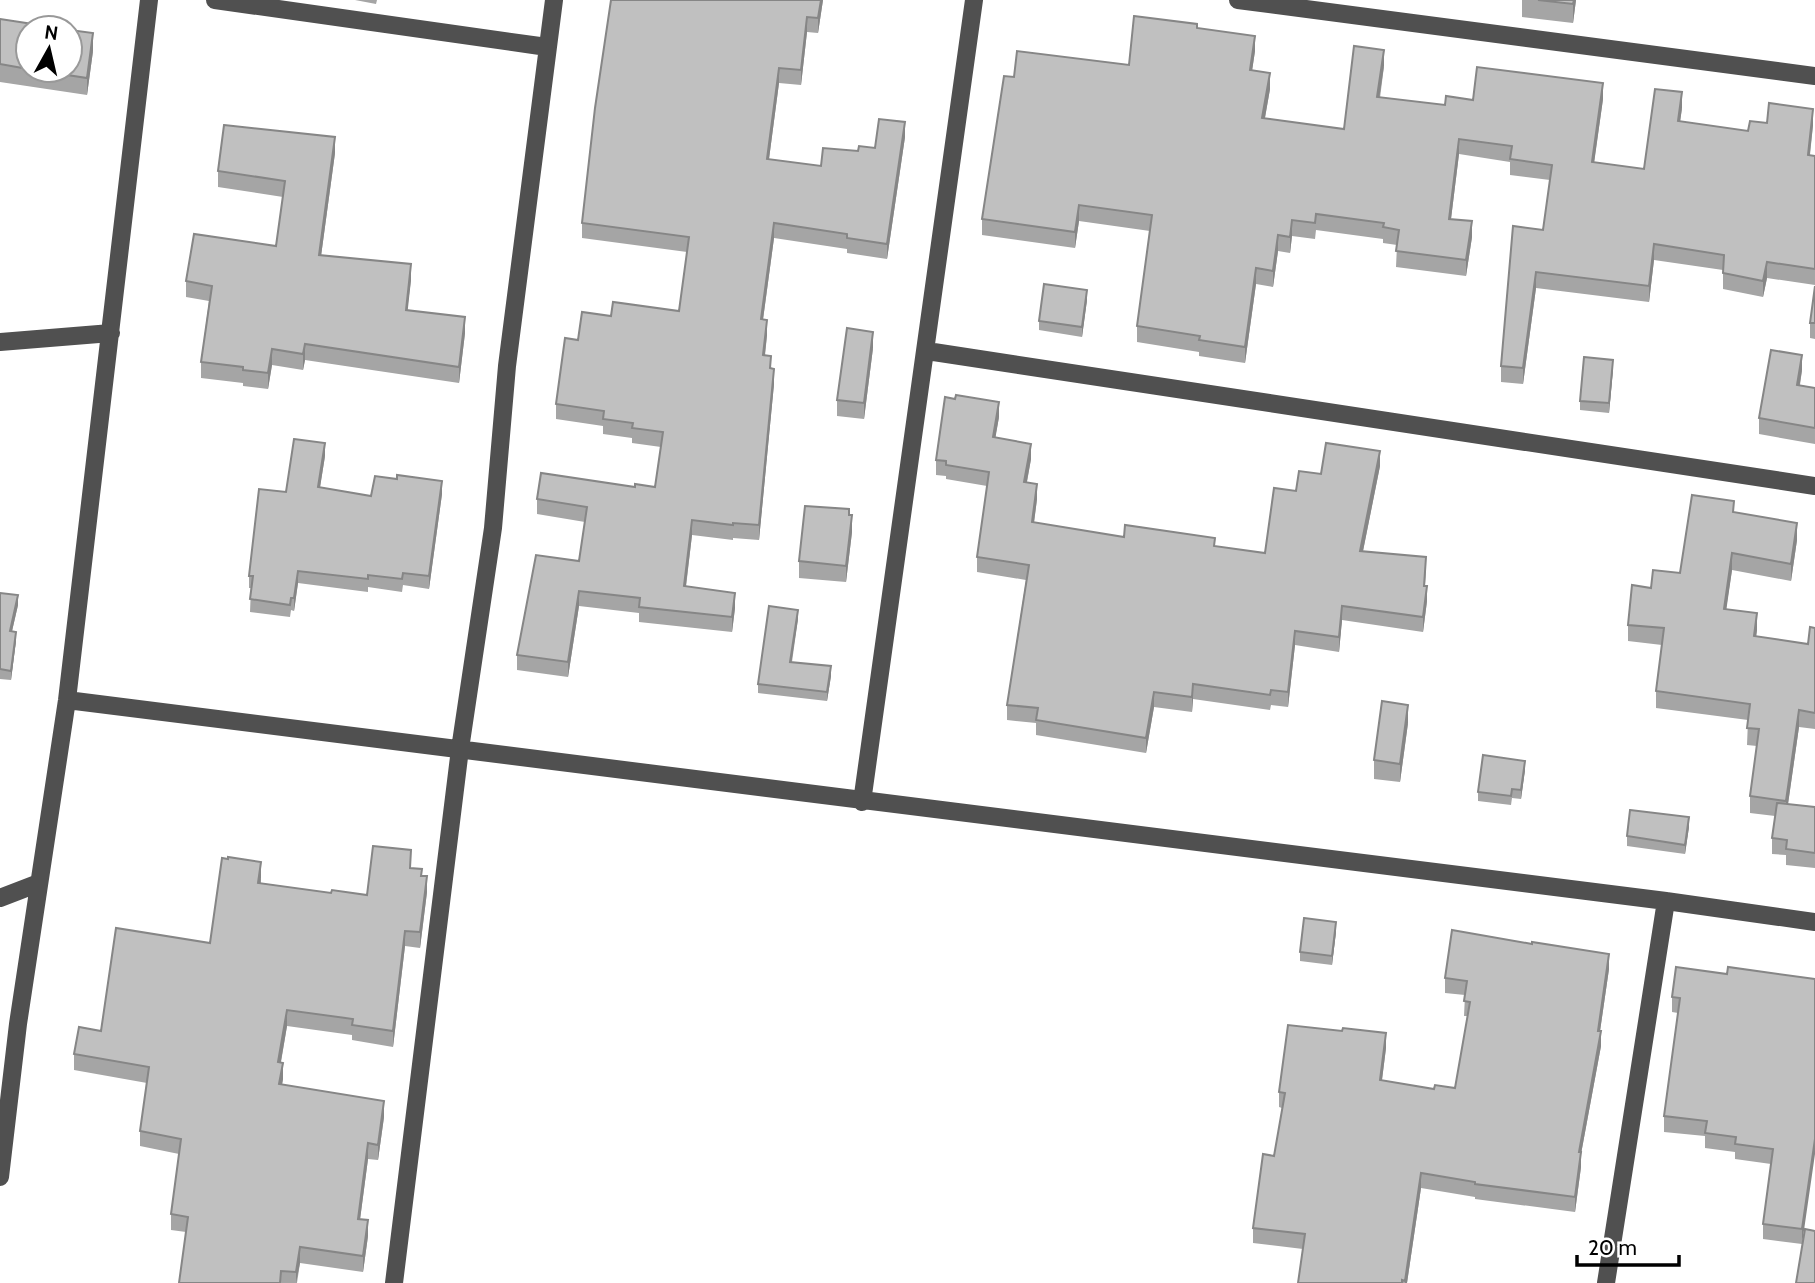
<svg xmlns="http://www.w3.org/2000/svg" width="1815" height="1283" viewBox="0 0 1815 1283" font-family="Cabin,sans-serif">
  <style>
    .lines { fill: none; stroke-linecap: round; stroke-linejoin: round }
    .minor { stroke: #505050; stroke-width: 18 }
    .wall { fill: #a5a5a5 }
    .shaded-wall { fill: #868686 }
    .building { fill: #c0c0c0; stroke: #868686; stroke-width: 2 }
  </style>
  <rect width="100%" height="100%" fill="#fff"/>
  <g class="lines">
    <path class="minor" d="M215 0 547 47
      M1238 0 1815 76
      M0 342 111 333
      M927 351 1815 486
      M67 700 1666 901 1815 922
      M862 802 974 0
      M0 898 39 883
      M0 1177 18 1024 67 700 149 0
      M394 1283 460 749 493 528 507 366 554 0
      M1606 1283 1666 901"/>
  </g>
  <path class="wall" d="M355 0H377L376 4Z
    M611 0H823L818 33 807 32 801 85 779 83 769 159 821 166 858 151 875 148 905 137 887 259 847 253V249L774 238 763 320 767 335 765 356 771 368 774 384 759 540 733 538V540L692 535 686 587 735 608 732 632 639 622V613L579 606 568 677 517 670V655L579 561 585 522 537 514V499L635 487H655L661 447 632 443V438L603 434V426L556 419V404L578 340 611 316 679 311 687 252 582 238V223Z
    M1522 0H1576L1573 23 1522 17Z
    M0 19 28 28V70H70L93 51 87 95 0 82Z
    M1197 28 1255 51 1252 70 1270 89 1265 118 1344 129 1384 66 1380 98 1445 105 1473 100 1603 99 1594 162 1644 169 1682 108 1680 121 1748 131 1767 123 1813 125 1810 155 1815 156V285L1767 278 1763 297 1723 289V270L1654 260 1649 302 1536 288 1523 384 1501 382V366L1543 230 1550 180 1510 175V162L1459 154 1451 219 1472 237 1466 276 1396 267 1397 245 1383 243V239L1316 230 1315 239 1292 236 1290 253 1278 251 1273 287 1256 284 1245 363 1199 356V352L1137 342V326L1150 231 1079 221 1075 248 982 235V219L1014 77 1129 65Z
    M335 153 321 256 411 280 407 311 465 333 459 383 305 360 303 370 272 365 268 389 243 386V383L201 378V362L209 301 186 297V281L276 246 283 197 218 187V171Z
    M1815 286V339L1810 338V323Z
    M1087 300 1082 337 1039 330V321Z
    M873 348 864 419 837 416V400Z
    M1613 369 1609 413 1580 410V401Z
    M1802 370 1800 385 1815 388V444L1759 434V418Z
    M999 417 995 438 1031 459 1027 482 1037 499 1034 523 1124 537 1215 546 1265 553 1296 491 1321 474 1380 466 1363 551 1426 572 1425 586 1427 601 1423 632 1342 620 1339 652 1295 645 1288 707 1271 705 1270 710 1193 699 1192 712 1154 707 1146 753 1036 735V723L1007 720V705L1026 580 977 572V557L987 486 946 479V476L936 475V460Z
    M325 456 320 487 371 496 442 494 429 589 403 585 402 592 368 587V592L298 583 294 611 291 610 290 617 250 612 251 588H249V576L286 492Z
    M1734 512 1797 540 1791 581 1732 570 1726 609 1757 630 1756 636 1808 644 1815 628V729L1799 727 1788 804 1815 807V868L1786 865V855L1772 854V838L1775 816 1750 813V796L1757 746 1747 745 1748 720 1656 708V691L1662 645 1628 641V625L1651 588 1680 573Z
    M849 515 852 532 846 582 799 578V561Z
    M0 593 18 605 12 631 16 641 11 680 0 679Z
    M798 619 792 662 831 676 827 701 758 693V684Z
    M1408 723 1400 782 1374 779V760Z
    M1525 770 1521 799 1512 798 1511 805 1478 801V792Z
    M1689 827 1685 854 1627 846V836Z
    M411 868 422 876 427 892 420 948 405 946 393 1047 352 1040V1035L287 1026 281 1062 283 1079 282 1085 384 1117 378 1160 368 1159 360 1219 368 1236 363 1272 300 1263 297 1283H179L186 1232 171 1230V1214L179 1154 140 1146V1131L147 1083 74 1070V1054L101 1031 210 943 261 878V883L331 893 367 895Z
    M1336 932 1332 965 1300 961V952Z
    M1609 969 1600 1031 1601 1046 1581 1154V1167L1575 1212 1475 1199V1197L1421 1188 1407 1283H1298L1303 1249 1253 1243V1228L1274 1156 1282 1108 1279 1107V1092L1386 1048 1382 1080 1434 1089 1455 1088 1468 1016H1464L1465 995 1445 993V978Z
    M1727 974 1815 979 1802 1244 1763 1239V1224L1771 1164 1735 1159V1152L1705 1148V1136L1664 1132V1116L1678 1013 1672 1012V997Z"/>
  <path class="shaded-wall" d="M821 0H823L818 33V18Z
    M1574 0H1576L1573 23V4Z
    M807 17V32L801 85V70Z
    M93 33V51L87 95V78Z
    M1255 36V51L1250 85V70Z
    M1384 50V66L1377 113V97Z
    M779 68V83L767 174V159Z
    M1270 73V89L1262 134V118Z
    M1603 83V99L1592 178V162Z
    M1682 92V108L1678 137V121Z
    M1813 109V125L1808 170V155Z
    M905 122V137L887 259V244Z
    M335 137V153L319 271V255Z
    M1459 139V154L1449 235V219Z
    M1079 205V221L1075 248V232Z
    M1292 220V236L1290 253V237Z
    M1472 221V237L1466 276V260Z
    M774 223V238L761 334V319Z
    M1278 235V251L1273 287V271Z
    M1654 244V260L1649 302V286Z
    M1767 262V278L1763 297V281Z
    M411 264V280L406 326V310Z
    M1256 268V284L1245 363V347Z
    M1536 272V288L1523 384V368Z
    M1087 290V300L1082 337V327Z
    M465 317V333L459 383V367Z
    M767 320V335L763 370V355Z
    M873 332V348L864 419V403Z
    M305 344V360L303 370V354Z
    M272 349V365L268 389V373Z
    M1802 355V370L1797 401V385Z
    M1613 360V369L1609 413V403Z
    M774 369V384L759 540V525Z
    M999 402V417L993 452V437Z
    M325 443V456L318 500V487Z
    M1031 444V459L1024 497V482Z
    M1380 451V466L1360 566V551Z
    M442 481V494L429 589V576Z
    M1037 484V499L1032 537V522Z
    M852 515V532L846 582V566Z
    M692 520V535L684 601V586Z
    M1797 523V540L1791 581V564Z
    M1732 553V570L1724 626V609Z
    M298 571V583L294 611V598Z
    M1427 586V601L1423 632V617Z
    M579 591V606L568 677V662Z
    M735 593V608L732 632V617Z
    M18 595V605L10 640V631Z
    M1342 606V620L1339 652V637Z
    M798 610V619L790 671V662Z
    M1757 613V630L1754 653V636Z
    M1295 631V645L1288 707V692Z
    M16 632V641L11 680V671Z
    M831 666V676L827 701V692Z
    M1193 684V699L1192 712V697Z
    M1154 692V707L1146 753V738Z
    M1408 705V723L1400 782V764Z
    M1799 710V727L1786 818V801Z
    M1525 761V770L1521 799V790Z
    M1689 817V827L1685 854V845Z
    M261 862V878L258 899V883Z
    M427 876V892L420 948V932Z
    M1336 922V932L1332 965V956Z
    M405 931V946L393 1047V1031Z
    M1609 954V969L1598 1045V1031Z
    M287 1010V1026L278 1078V1062Z
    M1601 1031V1046L1581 1154V1167L1575 1212V1197L1579 1152Z
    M1386 1033V1048L1380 1095V1080Z
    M283 1063V1079L279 1100V1084Z
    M384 1101V1117L378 1160V1145Z
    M1815 1139V1154L1802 1244V1229Z
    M368 1143V1159L358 1235V1219Z
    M1421 1173V1188L1407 1283H1405Z
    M368 1220V1236L363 1272V1256Z
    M300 1247V1263L296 1283V1272Z"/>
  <path class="building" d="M611 0H821L818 18 807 17 801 70 779 68 767 159 821 166 823 148 858 151 859 146 875 148 879 119 905 122 887 244 847 238V234L774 223 761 319 767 320 763 355 771 356 770 368 774 369 759 525 733 523V525L692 520 684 586 735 593 732 617 639 607 640 598 579 591 568 662 517 655 536 555 579 561 587 507 537 499 541 473 635 487V484L655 487 663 432 632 428 633 423 603 419 604 411 556 404 565 338 578 340 582 312 611 316 613 302 679 311 689 237 582 223 595 108Z
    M1538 0H1574L1573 4Z
    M1134 16 1197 24V28L1255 36 1250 70 1270 73 1262 118 1344 129 1354 46 1384 50 1377 97 1445 105 1446 96 1473 100 1477 67 1603 83 1592 162 1644 169 1655 89 1682 92 1678 121 1748 131 1750 121 1767 123 1769 103 1813 109 1808 155 1815 156V269L1767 262 1763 281 1723 273 1724 255 1654 244 1649 286 1536 272 1523 368 1501 366 1513 226 1543 230 1552 165 1510 159 1512 146 1459 139 1449 219 1472 221 1466 260 1396 251 1399 230 1383 227 1384 223 1316 214 1315 223 1292 220 1290 237 1278 235 1273 271 1256 268 1245 347 1199 340 1200 336 1137 326 1152 215 1079 205 1075 232 982 219 1004 76 1014 77 1017 51 1129 65Z
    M0 19 59 28H28V69L0 64Z
    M70 30 93 33 87 78 35 70H70Z
    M224 125 335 137 319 255 411 264 406 310 465 317 459 367 305 344 303 354 272 349 268 373 243 370V367L201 362 212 286 186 281 194 234 276 246 285 181 218 171Z
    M1044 284 1087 290 1082 327 1039 321Z
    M1815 286V323H1810Z
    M847 328 873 332 864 403 837 400Z
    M1771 350 1802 355 1797 385 1815 388V428L1759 418Z
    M1584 357 1613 360 1609 403 1580 401Z
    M956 395 999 402 993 437 1031 444 1024 482 1037 484 1032 522 1124 537 1125 525 1215 538 1214 546 1265 553 1274 488 1296 491 1299 471 1321 474 1326 443 1380 451 1360 551 1426 557 1424 586H1427L1423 617 1342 606 1339 637 1295 631 1288 692 1271 690 1270 695 1193 684 1192 697 1154 692 1146 738 1036 720 1038 708 1007 705 1029 565 977 557 989 472 946 465V461L936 460 945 397 955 399Z
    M294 439 325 443 318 487 371 496 375 476 397 479V475L442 481 429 576 403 573 402 579 368 575V579L298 571 294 598H291L290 605 250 599 253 576H249L259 489 286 492Z
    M1692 495 1734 501 1733 512 1797 523 1791 564 1732 553 1724 609 1757 613 1754 636 1808 644 1810 627 1815 628V713L1799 710 1786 801 1750 796 1759 729 1747 728 1750 704 1656 691 1664 628 1628 625 1632 585 1651 588 1653 570 1680 573Z
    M805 506 849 509V515H852L846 566 799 561Z
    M0 593 18 595 10 631 16 632 11 671 0 669Z
    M769 606 798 610 790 662 831 666 827 692 758 684Z
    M1382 701 1408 705 1400 764 1374 760Z
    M1483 755 1525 761 1521 790 1512 789 1511 796 1478 792Z
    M1777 803 1815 807V853L1786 849 1787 840 1772 838Z
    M1630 810 1689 817 1685 845 1627 836Z
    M373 846 411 850 410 868 422 869 421 876H427L420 932 405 931 393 1031 352 1025 353 1019 287 1010 278 1062 283 1063 279 1084 384 1101 378 1145 368 1143 358 1219 368 1220 363 1256 300 1247 296 1272 281 1271 280 1283H179L188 1217 171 1214 181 1139 140 1131 149 1067 74 1054 79 1027 101 1031 116 928 210 943 222 858 228 859V857L261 862 258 883 331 893 332 890 367 895Z
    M1304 918 1336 922 1332 956 1300 952Z
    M1452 930 1532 944V942L1609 954 1598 1031H1601L1579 1152H1581L1575 1197 1475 1184V1182L1421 1173 1405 1281 1402 1280V1283H1298L1305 1234 1253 1228 1263 1154 1274 1156 1285 1093 1279 1092 1288 1025 1342 1031 1343 1028 1386 1033 1380 1080 1434 1089 1435 1085 1455 1088 1470 1002 1464 1001 1467 981 1445 978Z
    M1676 967 1727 974 1728 967 1815 979V1139L1802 1229 1763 1224 1773 1149 1735 1144 1736 1137 1705 1133 1707 1121 1664 1116 1680 998 1672 997Z
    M1805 1229 1815 1231V1283H1796Z"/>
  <g transform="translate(49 49) rotate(8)"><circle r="33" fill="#ffffff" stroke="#999999" stroke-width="2"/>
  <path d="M0-5L12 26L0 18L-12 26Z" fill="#000000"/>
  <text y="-10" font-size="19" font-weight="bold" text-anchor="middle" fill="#000000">N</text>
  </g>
  <path d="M1577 1255v10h102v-10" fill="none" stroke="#000000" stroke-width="3.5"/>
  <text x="1588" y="1255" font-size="21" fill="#000000" stroke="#ffffff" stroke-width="5" paint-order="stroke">20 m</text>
</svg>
